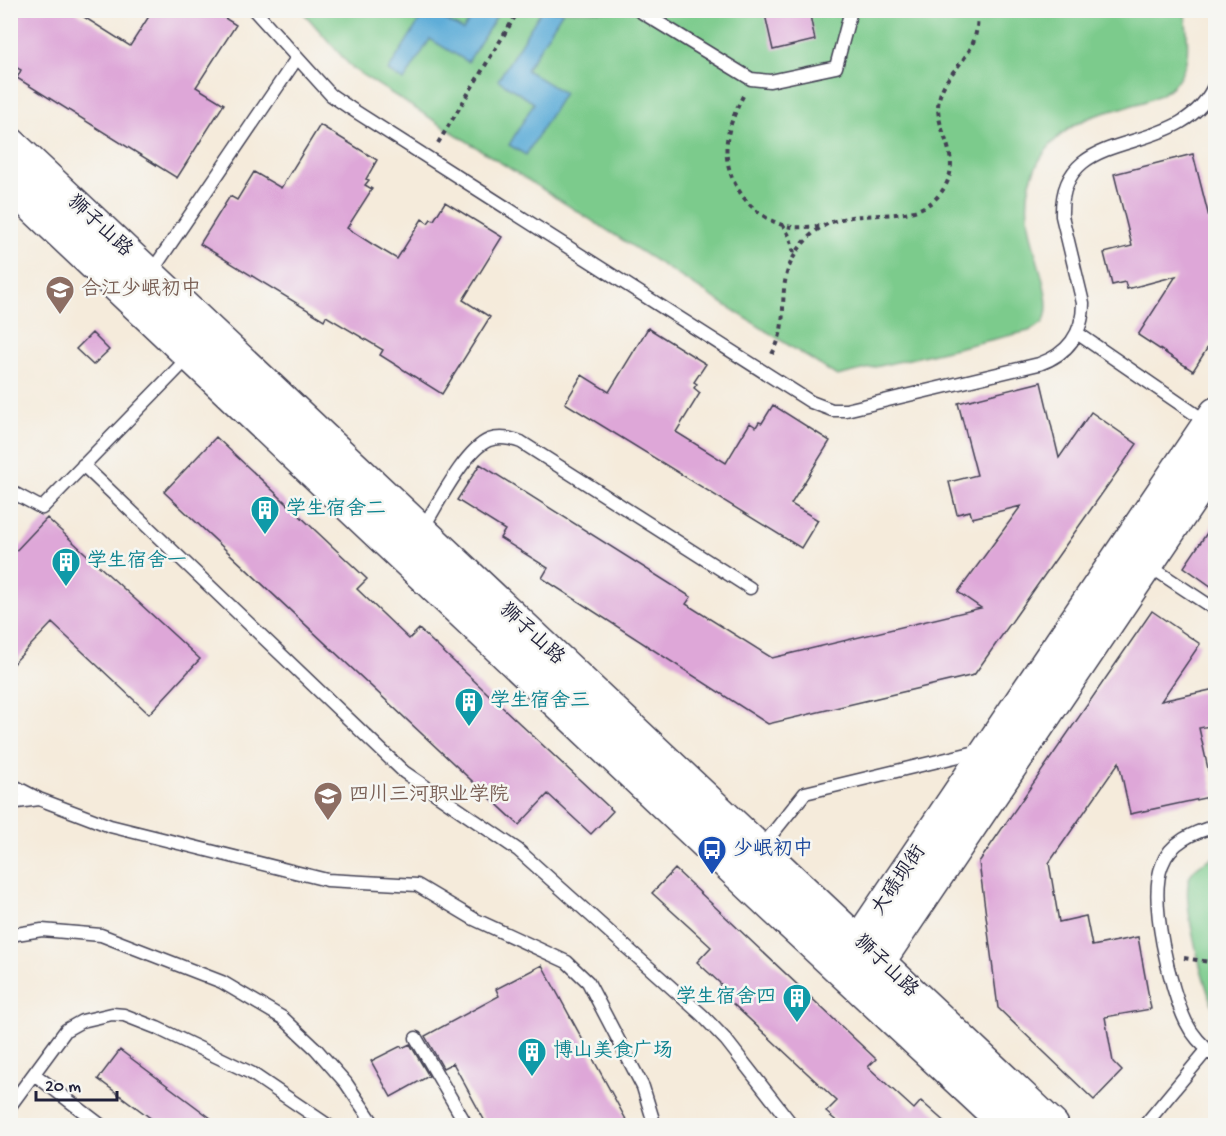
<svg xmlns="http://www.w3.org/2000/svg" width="1226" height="1136" viewBox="0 0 1226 1136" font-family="'Gochi Hand','LXGW WenKai TC',sans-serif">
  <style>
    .green { fill: #7bcb8c; stroke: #4e7664; stroke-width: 1.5 }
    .water { fill: #5eadd8; stroke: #40688a; stroke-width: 1.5 }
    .building { fill: #dea7d8 }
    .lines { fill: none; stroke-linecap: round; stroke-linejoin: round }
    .lane-casing { stroke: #424053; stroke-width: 15 }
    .secondary-casing { stroke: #424053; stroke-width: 36 }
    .path { stroke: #424053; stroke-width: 4; stroke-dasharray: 4.5 4.5; stroke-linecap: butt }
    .lane { stroke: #fff; stroke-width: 12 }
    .secondary { stroke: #fff; stroke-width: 33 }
    .labels { text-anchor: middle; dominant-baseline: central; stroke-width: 5; stroke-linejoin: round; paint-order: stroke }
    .street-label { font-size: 20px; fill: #22223b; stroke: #f6f6f2 }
    .education-label { font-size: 20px; fill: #785e54; stroke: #f6f6f2; text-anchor: start }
    .culture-label { font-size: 20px; fill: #0d838f; stroke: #f6f6f2; text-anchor: start }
    .transit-label { font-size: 20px; fill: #164399; stroke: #f6f6f2; text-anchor: start }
  </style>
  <rect width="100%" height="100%" fill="#f6f6f2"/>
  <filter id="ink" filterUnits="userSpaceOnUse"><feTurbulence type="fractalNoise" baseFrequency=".0167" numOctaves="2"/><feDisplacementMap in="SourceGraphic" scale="12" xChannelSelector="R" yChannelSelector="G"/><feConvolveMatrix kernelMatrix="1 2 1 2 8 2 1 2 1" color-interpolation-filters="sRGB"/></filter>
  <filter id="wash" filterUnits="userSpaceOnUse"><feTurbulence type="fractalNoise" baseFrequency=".008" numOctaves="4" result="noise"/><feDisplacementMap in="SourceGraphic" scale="24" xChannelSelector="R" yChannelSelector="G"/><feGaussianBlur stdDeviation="1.35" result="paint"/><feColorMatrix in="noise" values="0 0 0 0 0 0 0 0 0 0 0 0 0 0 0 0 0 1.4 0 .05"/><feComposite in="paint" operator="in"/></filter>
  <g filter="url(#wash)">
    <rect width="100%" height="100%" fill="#f5ebdb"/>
    <path class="green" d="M302 11H1185C1186 25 1189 41 1187 56 1179 109 1119 102 1082 121 1064 130 1049 144 1039 161 1004 220 1062 289 1043 323L1029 331 837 376 353 69Z
      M1215 857H1216L1215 1011C1204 988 1180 898 1190 876 1194 867 1206 860 1215 857Z"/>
    <path class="water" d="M426 10 430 11 463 30 476 11H500L468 62 430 39 404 81 388 71Z
      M541 11H563L526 70 564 93 526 155 509 145 534 103 498 80Z"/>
    <g id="blocks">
      <path class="building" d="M10 10H73L130 46 153 10H212L236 25 196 87 224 104 177 178 17 78 21 70 10 64Z
        M764 10H809L815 40 773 50Z
        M320 125 377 160 366 179 369 180 365 185 372 189 347 228 372 244 397 259 422 219 428 223 431 219 434 220 445 202 502 237 463 300 490 317 442 394 380 355 383 350 326 316 324 320 200 244 230 196 237 200 254 172 281 188Z
        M1193 154 1211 225 1215 224V336L1193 371 1138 335 1176 276 1127 289 1125 282 1112 285 1104 253 1132 246 1114 174Z
        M648 328 706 364 694 382 697 384 694 388 700 393 676 432 726 463 750 423 756 427 759 422 762 423 773 405 830 441 791 504 818 520 801 548 565 403 582 375 609 392Z
        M92 333 109 350 93 365 76 349Z
        M1041 382 1059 458 1091 412 1137 444 974 675 768 724 542 578 548 568 500 538 505 530 457 500 480 464 691 597 686 604 772 658 981 608 958 592 1021 506 972 518 970 511 957 514 949 482 977 475 958 403Z
        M216 437 367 579 357 589 409 639 419 629 613 811 591 834 548 794 519 825 164 492Z
        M47 518 200 659 149 714 52 623 10 667V557Z
        M1215 521V589L1184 567Z
        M1152 611 1200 644 1161 701 1215 689V725L1199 728 1214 796 1130 814 1119 762 1049 863 1059 922 1086 916 1092 946 1138 937 1151 1009 1105 1017 1113 1062 1122 1071 1094 1100 998 1008 979 862Z
        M675 869 876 1059 868 1067 914 1109 921 1101 948 1125H841L826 1112 837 1101 717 989 721 984 697 962 711 947 652 893Z
        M542 965 629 1125H487L453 1063 443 1068 425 1036 499 996 496 989Z
        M410 1044 429 1076 391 1097 371 1061 401 1046 402 1048Z
        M120 1050 220 1125H160L98 1079Z"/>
    </g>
  </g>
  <g filter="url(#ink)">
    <use href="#blocks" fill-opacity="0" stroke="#424053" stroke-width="1.5"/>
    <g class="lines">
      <g class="lane-casing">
        <path id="lane" d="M254 10 331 95 350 108 811 402 832 410H846L1039 364C1068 354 1083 333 1083 303L1062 216C1059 117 1181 166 1216 82
          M638 10 751 79 770 81 836 67 851 10
          M150 274 297 58
          M1077 333 1208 423
          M83 465 404 772 518 850 702 1015 726 1040 793 1126
          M10 491 42 508 190 356
          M421 531C436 508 464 450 489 440 500 436 510 438 521 442L750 588
          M1148 565 1216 610
          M10 784 39 799 110 826 327 880 417 885 474 919 567 962 588 982 643 1087 655 1126
          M10 803 39 799
          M1216 826C1194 832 1170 842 1162 865 1148 899 1170 989 1186 1022 1192 1035 1205 1048 1216 1057
          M760 849 805 793 980 751
          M10 935 42 930 101 935 222 982 283 1018 316 1049 346 1083 375 1126
          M416 1038 467 1126
          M34 1074 102 1126
          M10 1106 66 1030 82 1021 112 1014 124 1015 157 1028 251 1073 329 1126
          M1144 1126 1207 1050"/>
      </g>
      <g class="secondary-casing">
        <path id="secondary" d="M10 144 1052 1126
          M10 184 773 906 1009 1126
          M855 963 859 942 1216 414
          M859 973 878 962 1216 461"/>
      </g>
      <path class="path" d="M743 96C737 108 731 121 728 135 719 176 751 221 792 227 802 228 814 226 825 226
        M438 143 519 10
        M782 224 790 237 794 253
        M772 354C795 315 768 282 806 240 845 196 907 233 939 195 969 159 932 132 939 99 944 78 956 71 967 54 976 41 978 26 978 10
        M1184 958 1216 963"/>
      <use href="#lane" class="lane"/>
      <use href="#secondary" class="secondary"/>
    </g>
  </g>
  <defs>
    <g id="school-pin" transform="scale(1.5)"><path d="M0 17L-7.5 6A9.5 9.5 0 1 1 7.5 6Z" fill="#8d6e63" stroke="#f6f6f2"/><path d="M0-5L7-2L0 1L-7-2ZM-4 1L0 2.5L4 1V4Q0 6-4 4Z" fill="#fff"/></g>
    <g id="building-pin" transform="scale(1.5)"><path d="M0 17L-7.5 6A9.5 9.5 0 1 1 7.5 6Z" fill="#0f9aa8" stroke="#f6f6f2"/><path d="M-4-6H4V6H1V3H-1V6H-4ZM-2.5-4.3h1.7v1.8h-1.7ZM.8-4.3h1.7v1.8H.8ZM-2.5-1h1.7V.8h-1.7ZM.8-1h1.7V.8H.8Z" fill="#fff"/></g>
    <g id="university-pin" transform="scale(1.5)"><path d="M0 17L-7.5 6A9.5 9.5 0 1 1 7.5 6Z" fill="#8d6e63" stroke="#f6f6f2"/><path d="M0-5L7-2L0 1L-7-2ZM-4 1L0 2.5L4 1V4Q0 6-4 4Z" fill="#fff"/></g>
    <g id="bus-pin" transform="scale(1.5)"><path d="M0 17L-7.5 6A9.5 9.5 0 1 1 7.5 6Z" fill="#1a4fb4" stroke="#f6f6f2"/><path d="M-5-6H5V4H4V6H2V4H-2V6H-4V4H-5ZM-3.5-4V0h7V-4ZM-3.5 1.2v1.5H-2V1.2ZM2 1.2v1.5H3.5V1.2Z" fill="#fff"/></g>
  </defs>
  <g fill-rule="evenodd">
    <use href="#school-pin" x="60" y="290"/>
    <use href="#building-pin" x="265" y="510"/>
    <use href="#building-pin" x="66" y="562"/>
    <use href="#building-pin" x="469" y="702"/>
    <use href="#university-pin" x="328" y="796"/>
    <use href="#bus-pin" x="712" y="850"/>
    <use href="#building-pin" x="797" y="998"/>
    <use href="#building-pin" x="532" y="1052"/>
  </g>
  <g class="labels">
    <g class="street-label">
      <text transform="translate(99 227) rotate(43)">狮子山路</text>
      <text transform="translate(531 635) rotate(43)">狮子山路</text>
      <text transform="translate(900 881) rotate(-56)">大碛坝街</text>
      <text transform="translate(885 967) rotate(44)">狮子山路</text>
    </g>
    <g class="education-label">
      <text x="81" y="290">合江少岷初中</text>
      <text x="349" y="796">四川三河职业学院</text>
    </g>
    <g class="culture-label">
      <text x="286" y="510">学生宿舍二</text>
      <text x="87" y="562">学生宿舍一</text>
      <text x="490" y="702">学生宿舍三</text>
      <text x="776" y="998" text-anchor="end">学生宿舍四</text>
      <text x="553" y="1052">博山美食广场</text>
    </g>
    <g class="transit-label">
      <text x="733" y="850">少岷初中</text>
    </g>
  </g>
  <rect width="1226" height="1136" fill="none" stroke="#f6f6f2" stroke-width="36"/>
  <path d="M36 1091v9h81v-9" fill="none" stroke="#22223b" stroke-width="3"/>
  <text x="45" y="1091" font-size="18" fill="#22223b" stroke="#f6f6f2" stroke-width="4.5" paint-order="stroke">20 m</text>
</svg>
